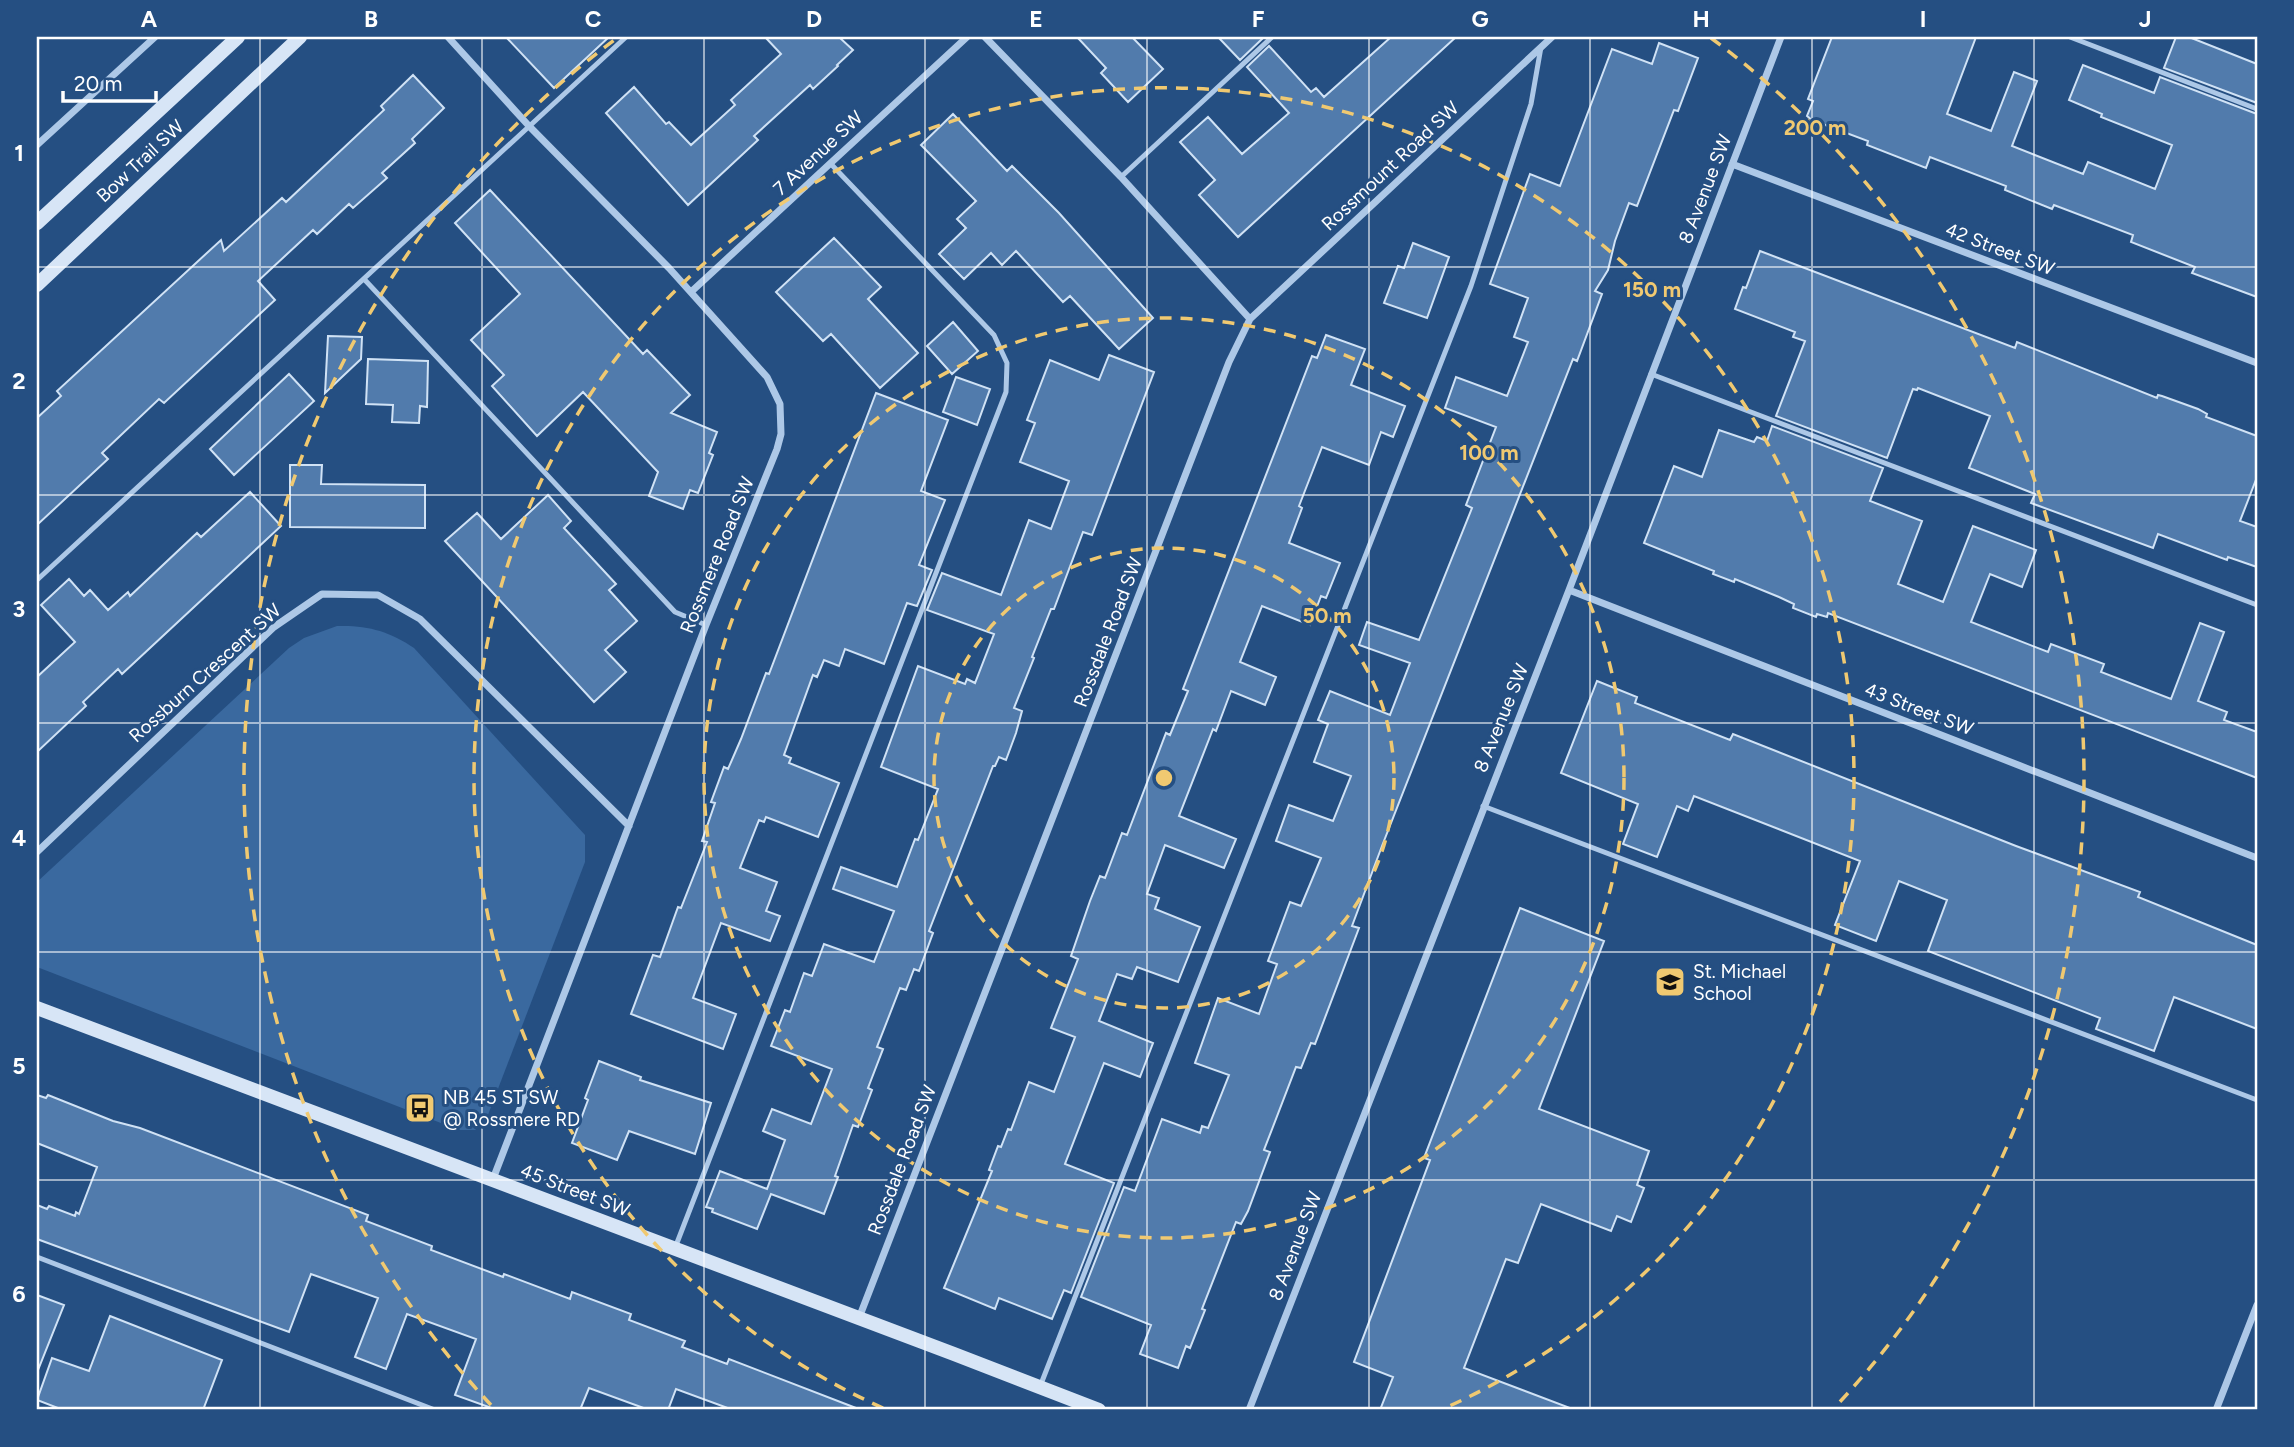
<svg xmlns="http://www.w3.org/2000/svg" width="2294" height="1447" viewBox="0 0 2294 1447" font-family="Figtree,sans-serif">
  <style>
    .green { fill: #3a699f }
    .building { fill: #517bac; stroke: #d0e2f5; stroke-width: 2 }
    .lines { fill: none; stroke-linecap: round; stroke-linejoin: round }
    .lane { stroke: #adc8e7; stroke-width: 5 }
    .street { stroke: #adc8e7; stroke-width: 7 }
    .secondary { stroke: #d7e5f6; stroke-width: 14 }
    .grid { fill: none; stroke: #fff; stroke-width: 2; stroke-opacity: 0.55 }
    .ring { fill: none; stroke: #f0c971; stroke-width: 3.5; stroke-dasharray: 12 9 }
    .labels { text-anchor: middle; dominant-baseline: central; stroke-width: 6; stroke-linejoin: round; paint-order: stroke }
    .street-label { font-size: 19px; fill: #fff; stroke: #254f82 }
    .poi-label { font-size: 19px; fill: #fff; stroke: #254f82; text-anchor: start }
    .centre { fill: #f0c971; stroke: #254f82; stroke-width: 3.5 }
    .ring-label { font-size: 21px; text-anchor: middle; font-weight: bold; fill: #f0c971; stroke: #254f82; stroke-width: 6; stroke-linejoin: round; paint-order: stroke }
    .neatline { fill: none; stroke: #fff; stroke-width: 2.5 }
    .grid-label { font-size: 23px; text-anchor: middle; font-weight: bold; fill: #fff }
  </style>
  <rect width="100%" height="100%" fill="#254f82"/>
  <path class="green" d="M337 626C367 625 389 631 414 648L585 835V862L486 1120 475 1130H459L37 967V882L289 648 304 638Z"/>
  <path class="building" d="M506 37H609L554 88Z
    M765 37H839L853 50 837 65 838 66 813 89 810 85 754 136 758 140 688 205 606 113 634 87 666 124 669 122 691 145 735 105 731 100 781 54Z
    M1077 37H1132L1163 69 1128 102 1101 73 1106 68Z
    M1218 37H1261L1262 39 1240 60Z
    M1391 37H1456L1238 237 1199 195 1215 180 1180 142 1208 117 1242 154 1289 113 1247 67 1269 46 1311 92 1316 88 1324 97Z
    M1832 37H1976L1947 114 1991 131 2014 72 2037 81 2012 146 2083 174 2088 162 2155 189 2172 145 2101 117 2102 114 2069 100 2083 65 2154 93 2160 77 2257 114V297L2192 273 2195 267 2131 242 2133 235 2054 205 2052 209 2005 190 2006 186 1930 157 1926 168 1867 145 1868 141 1812 120 1807 116 1813 101 1808 99Z
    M2176 37H2189L2257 64V103L2164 68Z
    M1659 43 1698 58 1678 111 1674 110 1637 206 1629 203 1615 241 1608 270 1595 291 1602 294 1577 361 1573 359 1382 846 1352 926 1359 928 1315 1044 1311 1043 1301 1068 1296 1067 1264 1150 1270 1152 1248 1211 1241 1224 1236 1222 1202 1309 1205 1310 1190 1348 1186 1346 1178 1368 1140 1354 1151 1325 1081 1297 1124 1187 1135 1191 1162 1119 1200 1133 1202 1126 1208 1128 1229 1075 1195 1063 1218 998 1259 1014 1277 964 1268 961 1290 902 1301 906 1321 858 1276 841 1289 805 1333 821 1351 776 1314 762 1328 724 1318 720 1330 691 1390 715 1410 663 1359 645 1367 622 1419 640 1472 508 1466 505 1496 427 1445 408 1456 377 1507 396 1528 342 1514 337 1528 298 1490 284 1530 174 1560 186 1612 49 1652 64Z
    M413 75 444 108 412 139 415 143 382 173 387 178 353 208 349 204 317 234 313 230 258 281 275 300 164 403 159 399 102 453 108 459 37 525V418L61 396 57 391 221 240 224 251 282 198 286 202 384 110 381 106Z
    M953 114 1007 171 1012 166 1059 213 1153 318 1119 349 1070 296 1063 302 1016 251 1002 265 991 253 964 279 939 254 966 228 957 219 976 201 921 145Z
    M490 190 643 354 647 350 690 395 671 413 717 432 709 453 713 455 698 493 690 490 683 509 649 496 658 472 583 392 537 436 492 386 504 375 471 340 520 294 455 223Z
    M834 238 881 287 868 299 918 353 880 388 831 334 823 341 776 292Z
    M1413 243 1449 257 1427 318 1384 303 1398 266 1404 268Z
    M1760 251 2015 348 2017 342 2157 398 2158 395 2162 396 2198 409 2207 414 2206 417 2257 436V477L2240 521 2257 527V567L2228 557 2227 560 2158 534 2153 548 2031 503 2035 494 1969 468 1990 416 1918 388 1917 390 1913 389 1887 458 1776 416 1805 341 1793 337 1795 332 1735 309 1743 287 1746 288Z
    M953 322 978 351 952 374 927 346Z
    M1326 335 1365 349 1351 385 1405 406 1393 437 1381 432 1369 465 1322 447 1299 506 1302 508 1289 543 1340 563 1326 598 1321 596 1310 625 1262 606 1240 662 1276 677 1265 705 1231 691 1216 731 1213 729 1179 816 1236 839 1224 868 1165 845 1147 894 1159 898 1155 909 1200 927 1178 982 1137 967 1132 979 1117 974 1099 1021 1153 1043 1140 1077 1104 1063 1065 1164 1114 1183 1071 1293 1064 1290 1052 1319 999 1298 995 1309 944 1288 992 1171 989 1170 998 1146 1001 1147 1008 1129 1011 1130 1029 1082 1054 1092 1075 1037 1051 1028 1078 959 1071 956 1090 901 1100 876 1105 878 1122 833 1127 835 1166 733 1170 735 1188 691 1183 689 1312 356 1317 358Z
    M328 336 362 337 361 359 325 393Z
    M1109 355 1154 372 1092 535 1083 532 1054 609H1051L1032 657 1034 658 1014 708 1022 711 1016 733 1006 760 999 757 995 766H993L929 931 933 933 919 971 914 969 906 990 900 988 877 1047 883 1049 868 1088 872 1090 858 1127 853 1125 835 1176 838 1177 824 1214 771 1194 757 1229 712 1212 713 1209 706 1207 720 1171 767 1189 785 1140 763 1131 772 1109 811 1124 832 1069 771 1046 785 1010 790 1012 804 973 812 976 824 944 874 962 894 911 833 889 841 867 897 887 915 839 918 840 938 789 881 767 918 666 965 684 967 679 975 683 994 634 927 610 942 573 1001 595 1029 520 1051 529 1069 481 1020 462 1035 423 1027 420 1050 360 1099 380Z
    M368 359 428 361 427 407 420 406 419 423 392 422 393 405 366 404Z
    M289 374 314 401 234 475 210 449Z
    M956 377 990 389 977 425 943 412Z
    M876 393 948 420 921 491 945 500 919 565 932 570 917 606 907 603 884 664 845 649 839 666 824 660 817 677 813 675 784 755 791 758 789 763 839 783 818 837 766 817 764 822 759 820 740 868 777 882 766 911 780 916 770 941 721 923 693 998 736 1014 723 1049 631 1014 653 955 660 957 678 907 681 908 707 842 702 841 715 803 711 802 724 767 728 769 741 739 766 673 769 674Z
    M1772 426 1883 468 1870 501 1922 521 1898 584 1943 602 1973 526 2036 550 2022 587 1990 574 1971 622 2048 652 2051 644 2104 664 2101 672 2171 699 2200 623 2224 632 2198 701 2227 712 2224 720 2257 732V778L1828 613 1827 617 1817 614 1816 617 1793 608 1794 604 1779 597 1735 579 1734 582 1713 574 1714 571 1644 543 1674 466 1702 477 1719 430 1754 442 1757 437 1767 441Z
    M290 465H322L321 484 425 485V528L290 527Z
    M250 492 281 526 122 674 118 669 83 702 86 706 37 752V677L75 642 41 605 69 579 84 596 90 590 108 610 128 592 130 596 197 533 201 537Z
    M548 495 571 521 564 528 616 584 609 590 637 621 605 650 626 672 594 702 445 541 477 513 501 539Z
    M1597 681 1637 697 1635 703 1730 740 1733 734 2016 846 2140 892 2138 897 2257 945V1029L2174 997 2154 1051 2096 1029 2100 1018 1928 951 1947 900 1899 881 1876 941 1835 925 1860 861 1694 796 1688 811 1677 806 1657 857 1623 844 1638 804 1561 773Z
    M1520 908 1604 941 1539 1109 1649 1151 1637 1185 1644 1188 1631 1222 1617 1216 1611 1231 1541 1204 1518 1263 1506 1259 1464 1368 1570 1408 1569 1410H1380L1393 1377 1354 1362 1430 1160 1424 1158Z
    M599 1061 641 1077 640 1080 711 1103 695 1154 629 1131 617 1160 572 1143 588 1100 585 1098Z
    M37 1095 46 1098 48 1095 113 1121 140 1128 368 1215 366 1221 432 1246 431 1250 503 1277 504 1274 570 1299 572 1292 631 1314 629 1320 685 1341 682 1347 727 1364 729 1359 856 1408V1410H733L676 1389 668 1410H649L589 1388 580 1410H497L455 1395 476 1339 407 1314 386 1369 355 1357 378 1298 311 1274 289 1332 37 1239V1205L47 1209 49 1206 75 1216 76 1212 79 1214 97 1167 37 1143Z
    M37 1295 64 1305 38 1370H37Z
    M110 1316 222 1360 203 1410H63L37 1400 52 1358 89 1371Z"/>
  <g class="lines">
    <path class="lane" d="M2070 37 2257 109
      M1121 177 1272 37
      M364 279 675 612 706 625
      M1651 374 2257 605
      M37 580 626 37
      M1483 806 2257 1100
      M675 1248 1006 392 1007 363 994 335 830 163
      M37 1257 435 1410
      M1041 1384 1471 286 1531 104 1541 47"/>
    <path class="street" d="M448 37 529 126 669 268 767 377 780 404 781 434 777 449 706 625 493 1179
      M985 37 1121 177 1250 319
      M37 145 155 37
      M1732 164 2257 363
      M691 292 967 37
      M1569 590 2257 858
      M37 852 274 627 322 594 378 595 420 619 629 826
      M859 1318 1229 362 1250 319 1552 37
      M1249 1410 1569 590 1781 37
      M2216 1410 2257 1305"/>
    <path class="secondary" d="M37 223 238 37
      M37 285 300 37
      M37 1008 954 1354 1099 1410"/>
  </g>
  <path class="grid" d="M260 37V1410M482 37V1410M704 37V1410M925 37V1410M1147 37V1410M1369 37V1410M1590 37V1410M1812 37V1410M2034 37V1410M37 267H2257M37 495H2257M37 723H2257M37 952H2257M37 1180H2257"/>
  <g class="ring">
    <circle cx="1164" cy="778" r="230"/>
    <circle cx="1164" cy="778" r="460"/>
    <path d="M883 1408A690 690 0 1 1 1445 1408"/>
    <path d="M491 1405A920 920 0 0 1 617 38M1711 38A920 920 0 0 1 1837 1405"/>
  </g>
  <defs>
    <g id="school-square" transform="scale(1.575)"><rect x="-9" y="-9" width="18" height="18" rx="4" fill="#f0c971" stroke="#254f82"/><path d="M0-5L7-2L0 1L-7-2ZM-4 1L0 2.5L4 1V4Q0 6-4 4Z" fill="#111"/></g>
    <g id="bus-square" transform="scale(1.575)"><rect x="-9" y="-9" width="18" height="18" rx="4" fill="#f0c971" stroke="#254f82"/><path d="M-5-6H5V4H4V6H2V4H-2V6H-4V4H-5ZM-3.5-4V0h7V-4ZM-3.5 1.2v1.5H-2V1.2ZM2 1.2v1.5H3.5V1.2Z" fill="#111"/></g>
  </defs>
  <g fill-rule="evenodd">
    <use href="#school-square" x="1670" y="982"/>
    <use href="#bus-square" x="420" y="1108"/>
  </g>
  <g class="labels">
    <g class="street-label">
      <text transform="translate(818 153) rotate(-43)">7 Avenue SW</text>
      <text transform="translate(140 161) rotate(-43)">Bow Trail SW</text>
      <text transform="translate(1390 166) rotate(-43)">Rossmount Road SW</text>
      <text transform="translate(1705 189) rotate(-69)">8 Avenue SW</text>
      <text transform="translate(2000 249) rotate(21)">42 Street SW</text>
      <text transform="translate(717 555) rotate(-68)">Rossmere Road SW</text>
      <text transform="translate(1108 632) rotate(-69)">Rossdale Road SW</text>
      <text transform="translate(205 673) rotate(-42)">Rossburn Crescent SW</text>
      <text transform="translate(1919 709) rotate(21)">43 Street SW</text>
      <text transform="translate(1501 718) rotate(-68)">8 Avenue SW</text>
      <text transform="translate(902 1160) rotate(-69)">Rossdale Road SW</text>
      <text transform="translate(575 1190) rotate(21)">45 Street SW</text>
      <text transform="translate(1295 1246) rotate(-69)">8 Avenue SW</text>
    </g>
    <g class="poi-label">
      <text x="1693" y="971">St. Michael<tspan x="1693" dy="22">School</tspan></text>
      <text x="443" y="1097">NB 45 ST SW<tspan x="443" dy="22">@ Rossmere RD</tspan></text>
    </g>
  </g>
  <circle cx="1164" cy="778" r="10" class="centre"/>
  <g class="ring-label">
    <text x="1815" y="135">200 m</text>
    <text x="1652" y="297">150 m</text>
    <text x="1489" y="460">100 m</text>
    <text x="1327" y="623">50 m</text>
  </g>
  <rect width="2294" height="1447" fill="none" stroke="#254f82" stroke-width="77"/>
  <path d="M63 91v10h93v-10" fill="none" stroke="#ffffff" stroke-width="3.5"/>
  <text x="74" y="91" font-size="21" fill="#ffffff" stroke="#254f82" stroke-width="5" paint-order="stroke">20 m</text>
  <rect x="38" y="38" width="2218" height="1370" class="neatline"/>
  <g class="grid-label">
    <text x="149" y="27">A</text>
    <text x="371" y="27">B</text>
    <text x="593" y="27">C</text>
    <text x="814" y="27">D</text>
    <text x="1036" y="27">E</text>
    <text x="1258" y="27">F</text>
    <text x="1480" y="27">G</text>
    <text x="1701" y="27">H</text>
    <text x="1923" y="27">I</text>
    <text x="2145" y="27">J</text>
    <text x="19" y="161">1</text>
    <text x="19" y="389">2</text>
    <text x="19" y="617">3</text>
    <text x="19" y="846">4</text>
    <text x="19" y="1074">5</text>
    <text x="19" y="1302">6</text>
  </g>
</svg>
